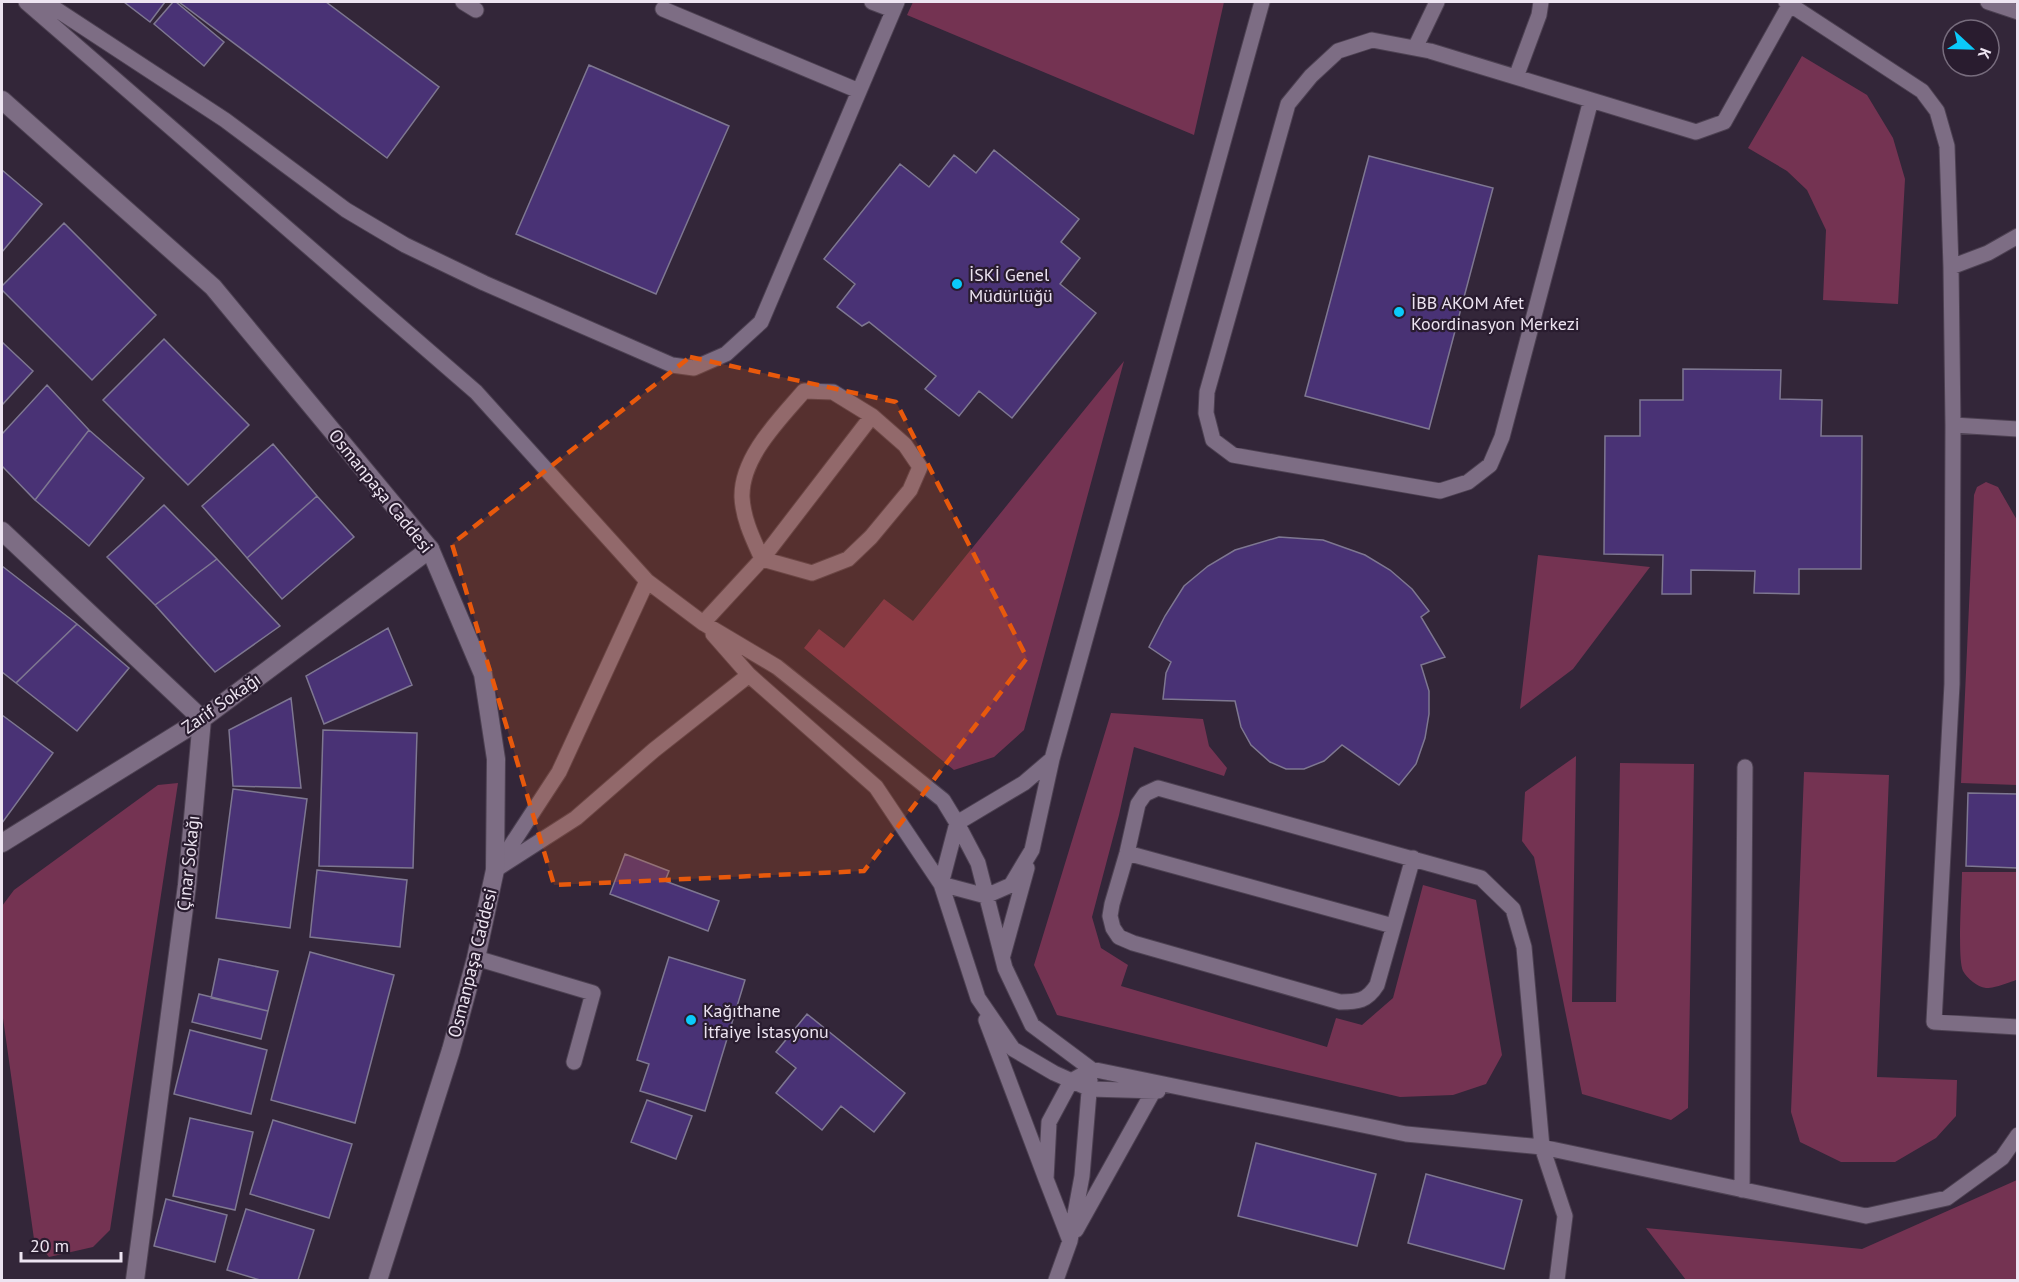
<svg xmlns="http://www.w3.org/2000/svg" width="2019" height="1282" viewBox="0 0 2019 1282" font-family="'PT Sans',sans-serif">
  <style>
    .green { fill: #743352 }
    .building { fill: #493275; stroke: #7e7791; stroke-width: 1.5 }
    .lines { fill: none; stroke-linecap: round; stroke-linejoin: round }
    .lane-casing { stroke: #4d4152; stroke-width: 17 }
    .street-casing { stroke: #4d4152; stroke-width: 20 }
    .secondary-casing { stroke: #4d4152; stroke-width: 20 }
    .lane { stroke: #7d6d84; stroke-width: 15 }
    .street { stroke: #7d6d84; stroke-width: 18 }
    .secondary { stroke: #7d6d84; stroke-width: 18 }
    .marked { fill: #e8590c; fill-opacity: 0.2; stroke: #e8590c; stroke-width: 4.5; stroke-dasharray: 12 8; stroke-linejoin: round }
    .poi-dot { fill: #0bcafa; stroke: #291c2f; stroke-width: 2 }
    .labels { text-anchor: middle; dominant-baseline: central; stroke-width: 4.5; stroke-linejoin: round; paint-order: stroke }
    .poi-label { font-size: 18px; fill: #ede4f1; stroke: #291c2f; text-anchor: start }
    .street-label { font-size: 18px; fill: #ede4f1; stroke: #291c2f }
  </style>
  <rect width="100%" height="100%" fill="#332639"/>
  <path class="green" d="M913 2H1224L1194 135 907 15Z
    M1802 56 1867 95 1893 138 1905 179 1898 304 1823 300 1826 230 1807 190 1787 171 1748 148Z
    M1124 361 1024 730 994 757 954 770 804 648 819 629 844 648 884 599 913 621Z
    M1986 482 1998 487 2017 520V785L1961 783 1974 495 1977 487Z
    M1538 555 1650 567 1573 669 1520 709Z
    M1111 713 1203 719 1209 746 1227 768 1224 776 1134 747 1119 815 1092 917 1101 948 1128 965 1121 986 1327 1047 1336 1018 1362 1025 1393 998 1423 885 1476 900 1502 1055 1486 1084 1453 1095 1400 1097 1057 1015 1034 965Z
    M1576 756 1572 1002H1616L1620 763 1694 764 1688 1108 1671 1120 1582 1094 1534 857 1522 841 1525 792Z
    M1804 772 1889 775 1877 1077 1957 1080 1956 1116 1936 1138 1895 1162H1841L1800 1142 1791 1112Z
    M178 783 110 1230 93 1247 49 1257 34 1239 2 1011V906L14 890 158 785Z
    M1962 872H2017L2018 979C2012 982 1992 989 1986 988 1977 987 1967 978 1963 971 1957 958 1962 891 1962 872Z
    M2017 1180V1280H1686L1646 1228 1862 1249Z"/>
  <path class="building" d="M124 2H165L150 22Z
    M173 2H176L224 42 204 66 154 24Z
    M179 2H326L439 87 387 158Z
    M589 65 729 126 656 294 516 234Z
    M994 150 1079 219 1061 242 1080 258 1060 284 1096 313 1012 418 979 391 959 416 925 389 936 376 869 322 862 326 837 307 855 284 824 259 900 164 929 187 954 155 976 173Z
    M1369 156 1493 188 1429 429 1305 396Z
    M2 170 42 204 2 252Z
    M64 223 156 315 92 380 2 290V286Z
    M164 339 249 425 188 485 103 400Z
    M2 342 33 371 2 405Z
    M1683 369 1781 370 1780 399 1822 400 1821 436H1862L1861 569H1799V594L1754 593 1755 571 1691 570V594H1662L1663 555 1604 554 1605 436H1640V400H1683Z
    M47 385 89 430 35 500 2 466V434Z
    M89 430 144 478 89 546 35 500Z
    M273 444 317 496 247 558 202 506Z
    M317 496 354 537 282 599 247 558Z
    M164 505 217 559 155 605 107 557Z
    M1279 537 1323 540 1365 555 1390 570 1412 589 1429 611 1421 617 1445 657 1421 665 1429 691V714L1425 738 1416 764 1399 785 1342 745 1324 761 1304 769H1286L1270 762 1251 745 1241 727 1235 701 1163 699 1166 673 1171 662 1149 647 1165 616 1184 586 1208 566 1235 550Z
    M217 559 280 626 215 672 155 605Z
    M2 566 77 624 16 683 2 672Z
    M77 624 129 668 77 731 16 683Z
    M388 628 412 685 324 724 306 676Z
    M291 698 301 788 233 786 229 730Z
    M2 715 53 753 2 823Z
    M323 730 417 733 413 868 319 866Z
    M233 789 307 799 290 928 216 918Z
    M1968 793 2018 794 2017 868 1966 866Z
    M625 854 669 871 665 881 719 901 708 931 610 894Z
    M317 870 407 880 400 947 310 937Z
    M310 952 394 975 355 1123 271 1100Z
    M669 957 745 980 705 1111 640 1091 649 1064 637 1060Z
    M219 959 278 971 268 1011 211 998Z
    M199 994 268 1011 261 1039 192 1022Z
    M807 1014 905 1093 874 1132 841 1106 822 1130 776 1093 796 1068 776 1052Z
    M190 1030 267 1050 251 1114 174 1094Z
    M647 1100 692 1116 676 1159 631 1142Z
    M190 1118 253 1132 235 1210 173 1196Z
    M273 1120 352 1144 329 1218 250 1194Z
    M1256 1143 1376 1174 1357 1246 1238 1216Z
    M1426 1174 1522 1200 1504 1269 1408 1243Z
    M166 1199 227 1215 215 1262 154 1246Z
    M246 1209 314 1230 298 1280H260L227 1270Z"/>
  <g class="lines">
    <g class="lane-casing">
      <path id="lane" d="M26 2 476 392 647 581 703 623 777 667 943 800 957 823 978 863 1005 968 1032 1025 1091 1069 1406 1134 1542 1147 1866 1216 1947 1198 2002 1158 2018 1135
        M45 2 225 120 346 210 405 245 484 283 672 365 694 368 726 354 761 322 897 2
        M463 2 476 10
        M872 2 893 10
        M1786 2 1922 91 1937 111 1947 146 1951 267 1953 425 2018 429
        M1988 2 2018 12
        M663 9 859 91
        M1415 48 1437 2
        M1516 77 1539 15 1541 2
        M1591 100 1502 437 1490 465 1468 482 1440 491 1233 455 1213 440 1206 413 1207 392 1288 104 1311 76 1338 51 1372 40 1430 51 1696 132 1724 122 1790 4
        M1951 267 1988 253 2018 236
        M804 391 833 392 872 416 905 445 920 467 910 490 871 537 848 559 812 573 762 559C753 539 743 519 742 497 741 457 780 419 804 391Z
        M1953 425 1952 684 1934 1022 2018 1027
        M647 581 559 772 495 870 576 818 654 750 749 675
        M703 623 762 559 872 416
        M713 634 749 675 876 787 941 884 978 998 1013 1049 1054 1073 1090 1089 1158 1091
        M1052 759 1262 2
        M1052 759 1032 850 1011 885 986 896 941 884 957 823 1024 783Z
        M1127 853 1393 926
        M1413 858 1377 985C1367 1001 1358 1002 1340 1002L1133 943 1119 937 1113 928 1110 916 1112 904 1127 853 1138 804 1145 794 1158 788 1481 878 1513 909 1524 947 1542 1147 1565 1216 1557 1280
        M1003 955 1027 868
        M476 958 593 993 574 1062
        M986 1020 1046 1179
        M1742 1190 1745 767
        M1076 1230 1154 1090
        M1070 1241 1046 1179 1049 1122 1071 1081 1080 1076
        M1056 1280 1070 1241 1082 1176 1090 1080"/>
    </g>
    <g class="street-casing">
      <path id="street" d="M2 531 202 719 187 885 135 1280
        M2 843 202 719 430 549"/>
    </g>
    <g class="secondary-casing">
      <path id="secondary" d="M2 100 213 287 430 549 483 674 496 759 495 870 476 958 451 1050 378 1280"/>
    </g>
    <use href="#lane" class="lane"/>
    <use href="#street" class="street"/>
    <use href="#secondary" class="secondary"/>
  </g>
  <path class="marked" d="M690 357 896 402 1027 658 864 871 554 885 452 544Z"/>
  <g class="poi-dot">
    <circle cx="957" cy="284" r="6"/>
    <circle cx="1399" cy="312" r="6"/>
    <circle cx="691" cy="1020" r="6"/>
  </g>
  <g class="labels">
    <g class="poi-label">
      <text x="969" y="274">İSKİ Genel<tspan x="969" dy="21">Müdürlüğü</tspan></text>
      <text x="1411" y="302">İBB AKOM Afet<tspan x="1411" dy="21">Koordinasyon Merkezi</tspan></text>
      <text x="703" y="1010">Kağıthane<tspan x="703" dy="21">İtfaiye İstasyonu</tspan></text>
    </g>
    <g class="street-label">
      <text transform="translate(381 491) rotate(51)">Osmanpaşa Caddesi</text>
      <text transform="translate(221 703) rotate(-35)">Zarif Sokağı</text>
      <text transform="translate(188 863) rotate(-84)">Çınar Sokağı</text>
      <text transform="translate(472 963) rotate(-76)">Osmanpaşa Caddesi</text>
    </g>
  </g>
  <rect width="2019" height="1282" fill="none" stroke="#ede4f1" stroke-width="6"/>
  <g transform="translate(1971 48) rotate(112)"><circle r="28" fill="#291c2f" stroke="#776c7d" stroke-width="1.5"/>
  <path d="M0-4.5L10 22L0 15L-10 22Z" fill="#0bcafa"/>
  <text y="-9" font-size="16" font-weight="bold" text-anchor="middle" fill="#ede4f1">K</text>
  </g>
  <path d="M21 1252v9h100v-9" fill="none" stroke="#ede4f1" stroke-width="3"/>
  <text x="30" y="1252" font-size="18" fill="#ede4f1" stroke="#291c2f" stroke-width="4.5" paint-order="stroke">20 m</text>
</svg>
